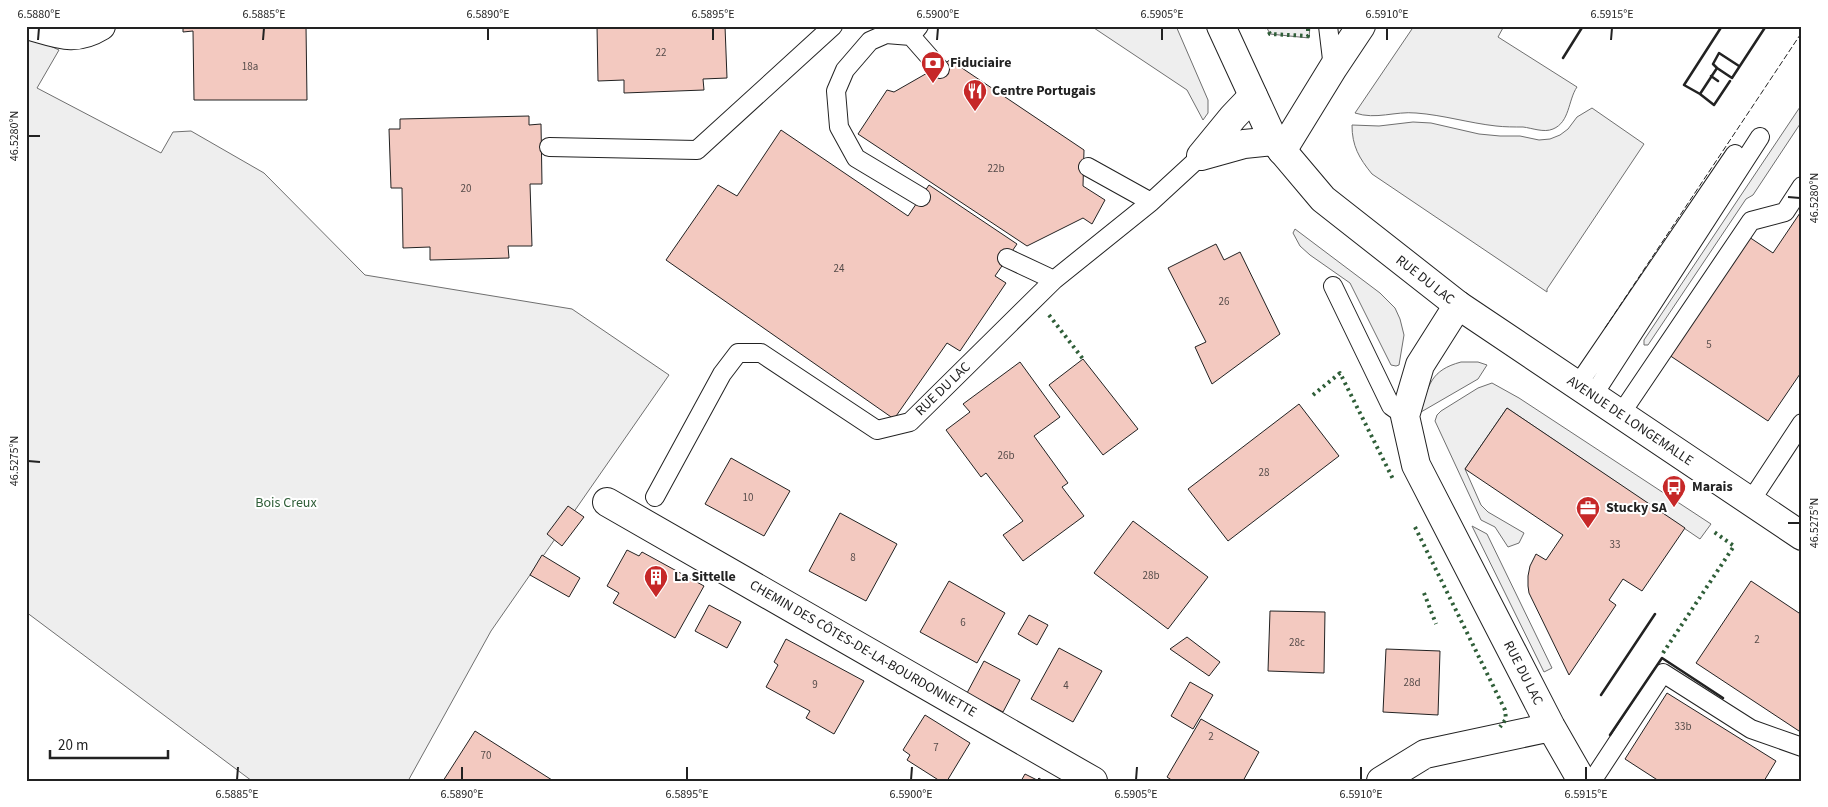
<svg xmlns="http://www.w3.org/2000/svg" width="1828" height="807" viewBox="0 0 1828 807" font-family="'Source Sans 3',sans-serif">
  <style>
    .green { fill: #eee; stroke: #6f6f6f }
    .building { fill: #f3c9c0; stroke: #222 }
    .lines { fill: none; stroke-linecap: round; stroke-linejoin: round }
    .lane-casing { stroke: #222; stroke-width: 20 }
    .street-casing { stroke: #222; stroke-width: 30 }
    .secondary-casing { stroke: #222; stroke-width: 30 }
    .lane { stroke: #fff; stroke-width: 18 }
    .street { stroke: #fff; stroke-width: 28 }
    .secondary { stroke: #fff; stroke-width: 28 }
    .hedge { stroke: #2f5e38; stroke-width: 4; stroke-dasharray: 2.5 4; stroke-linecap: butt }
    .fence { stroke: #222; stroke-width: 1; stroke-dasharray: 6 2.5; stroke-linecap: butt }
    .wall { stroke: #222; stroke-width: 2.5 }
    .ticks { fill: none; stroke: #222; stroke-width: 2 }
    .labels { text-anchor: middle; dominant-baseline: central; stroke-width: 4; stroke-linejoin: round; paint-order: stroke }
    .number-label { font-size: 11px; fill: #564c4a }
    .poi-label { font-size: 14px; font-weight: bold; fill: #222; stroke: #fff; text-anchor: start }
    .street-label { font-size: 14px; fill: #222; stroke: #fff }
    .park-label { font-size: 14px; fill: #2f5e38; stroke: #fff }
    .neatline { fill: none; stroke: #222; stroke-width: 2 }
    .ticks-label { font-size: 12px; text-anchor: middle; fill: #222 }
  </style>
  <rect width="100%" height="100%" fill="#fff"/>
  <path class="green" d="M1091 26H1176L1208 100V113L1203 120 1187 90Z
    M1266 26H1310L1309 38 1270 34Z
    M1414 26H1504L1498 37 1577 87C1568 100 1570 122 1553 129 1544 133 1532 128 1523 127 1514 127 1505 127 1496 126 1469 123 1443 115 1416 113 1395 111 1376 120 1355 113Z
    M26 35 59 50 37 88 161 153 173 132 191 131 264 173 365 275 572 309 669 375 491 631 408 781H252L26 612Z
    M1802 104V121L1753 195 1746 199 1648 345H1644V340Z
    M1592 108 1644 144 1547 289V292L1372 174C1359 158 1352 146 1352 125L1379 126 1413 122 1431 123 1479 134 1500 136H1520L1539 140 1550 139 1560 135 1568 129 1577 117Z
    M1295 229 1380 293 1395 308 1400 319 1404 335 1399 365 1396 366 1391 365 1350 283 1310 255 1300 246 1293 233Z
    M1461 362H1478L1487 365 1478 379 1421 412C1428 385 1431 370 1461 362Z
    M1492 383 1519 398 1711 524 1700 539 1507 408 1465 469 1481 505 1488 512 1524 533 1519 543 1508 547 1495 527 1481 520 1435 421 1437 415 1441 411 1478 388Z
    M1472 526 1487 534 1552 668 1544 672Z"/>
  <path class="building" d="M183 26H306L307 100H194L193 31 183 32Z
    M597 26H725L727 78 703 79 704 90 624 93V80L598 81Z
    M950 60 1084 150 1083 186 1105 200 1092 224 1083 218 1027 246 858 134 887 90 894 92Z
    M529 116V125L541 124 542 184H530L532 246H508L509 258 430 260V247L403 248 402 188H391L389 129H400V119Z
    M781 130 908 216 929 185 1017 244 995 276 1006 283 960 351 947 343 894 419 666 260 718 185 737 196Z
    M1802 210V371L1768 421 1669 355 1749 237 1773 253Z
    M1216 244 1224 260 1240 252 1280 334 1212 384 1195 347 1206 342 1168 268Z
    M1083 359 1138 429 1103 455 1049 385Z
    M1020 362 1060 417 1034 436 1068 483 1062 487 1084 516 1023 561 1003 535 1023 521 986 473 981 477 946 430 970 412 963 404Z
    M1299 404 1339 456 1228 541 1188 489Z
    M1507 408 1685 528 1642 591 1623 579 1609 600 1616 605 1569 675 1529 593 1528 586V576L1530 566 1536 554 1546 560 1563 535 1465 469Z
    M731 458 790 491 764 536 705 504Z
    M568 506 584 517 562 546 547 534Z
    M840 513 897 544 866 601 809 571Z
    M1133 521 1208 577 1168 629 1094 573Z
    M627 550 639 556 642 552 704 586 675 638 613 603 619 593 607 586Z
    M542 555 580 578 569 597 530 575Z
    M949 581 1005 613 977 663 920 632Z
    M1751 581 1802 615V733L1696 663Z
    M709 605 741 622 727 648 695 631Z
    M1270 611 1325 612 1324 673 1268 671Z
    M1029 615 1048 625 1037 645 1018 634Z
    M1187 637 1220 662 1209 676 1170 649Z
    M786 639 864 681 834 734 806 718 810 711 766 687 778 665 774 662Z
    M1059 648 1102 671 1073 722 1031 699Z
    M1386 649 1440 651 1438 715 1383 712Z
    M984 661 1020 680 1003 712 967 693Z
    M1190 682 1213 695 1193 729 1171 716Z
    M1667 693 1776 761 1764 781H1659L1625 759Z
    M925 715 970 743 947 781H940L907 760 910 755 903 750Z
    M1201 719 1259 752 1243 781H1173L1167 777Z
    M475 731 552 780 443 781Z
    M1025 774 1037 780 1039 778 1043 781H1021Z"/>
  <g class="lines">
    <g class="lane-casing">
      <path id="lane" d="M919 26 911 36 940 69
        M1328 26 1333 68
        M911 36 886 34 870 41 845 70 836 91 839 127 856 158 921 197
        M549 147 697 150 833 26
        M1088 167 1151 202
        M1007 258 1054 280
        M1333 286 1391 406 1405 416
        M1577 386 1735 154
        M1592 397 1760 137
        M1620 415 1751 221 1785 212 1802 186
        M655 497 722 374 738 353H761L877 430 910 422 1054 280 1151 202 1201 156
        M1750 502 1802 423
        M1592 781 1663 673 1751 729 1802 747"/>
    </g>
    <g class="street-casing">
      <path id="street" d="M31 26C59 34 75 42 101 26
        M1282 151 1333 68 1361 26
        M1201 156 1233 117 1253 96
        M1201 156 1244 144 1274 141
        M1458 305 1420 365 1405 416 1416 465 1551 727 1582 781
        M607 502 1093 781
        M1381 781 1425 754 1551 727"/>
    </g>
    <g class="secondary-casing">
      <path id="secondary" d="M1221 26 1274 141 1323 199 1458 305 1802 536"/>
    </g>
    <use href="#lane" class="lane"/>
    <use href="#street" class="street"/>
    <use href="#secondary" class="secondary"/>
    <path class="hedge" d="M1266 26 1270 34 1308 36V26
      M1049 315 1083 359
      M1313 395 1340 373 1393 479
      M1415 527 1505 710 1506 719 1500 727
      M1424 593 1436 624
      M1663 653 1734 546 1714 532"/>
    <path class="fence" d="M1605 328 1802 32"/>
    <path class="wall" d="M1722 26 1684 85 1700 94 1714 105 1730 81
      M1563 58 1583 26
      M1717 68 1713 64 1719 53 1739 66
      M1711 76 1718 81
      M1700 94 1717 68 1732 78 1766 26
      M1601 695 1655 614
      M1610 735 1662 658 1723 698"/>
  </g>
  <path class="ticks" d="M38 40 39 28M263 40 264 28M488 40V28M713 40V28M937 40 938 28M1162 40V28M1387 40V28M1611 40 1612 28M28 136H40M1788 197 1800 198M28 461 40 462M1788 523H1800M237 780 238 767M462 780V767M687 780V767M911 780 912 767M1136 780 1137 767M1361 780V767M1586 780V767"/>
  <defs>
    <g id="bank-pin" transform="scale(1.25)"><path d="M0 17L-7.5 6A9.5 9.5 0 1 1 7.5 6Z" fill="#c62828" stroke="#fff"/><path d="M-6-4H6V4H-6ZM0-2.3a2.3 2.3 0 1 0 0 4.6a2.3 2.3 0 1 0 0-4.6Z" fill="#fff"/></g>
    <g id="restaurant-pin" transform="scale(1.25)"><path d="M0 17L-7.5 6A9.5 9.5 0 1 1 7.5 6Z" fill="#c62828" stroke="#fff"/><path d="M-5-6h1v4h1v-4h1v4h1v-4h1v5L-1.5 .5V6h-2V.5L-5-1ZM5-6V6H3V1.5H1.5Q1.5-4 5-6Z" fill="#fff"/></g>
    <g id="bus-pin" transform="scale(1.25)"><path d="M0 17L-7.5 6A9.5 9.5 0 1 1 7.5 6Z" fill="#c62828" stroke="#fff"/><path d="M-5-6H5V4H4V6H2V4H-2V6H-4V4H-5ZM-3.5-4V0h7V-4ZM-3.5 1.2v1.5H-2V1.2ZM2 1.2v1.5H3.5V1.2Z" fill="#fff"/></g>
    <g id="office-pin" transform="scale(1.25)"><path d="M0 17L-7.5 6A9.5 9.5 0 1 1 7.5 6Z" fill="#c62828" stroke="#fff"/><path d="M-6-3h4V-5.5h4V-3h4V5H-6ZM-1-4.5V-3h2v-1.5ZM-6 0V1H6V0Z" fill="#fff"/></g>
    <g id="building-pin" transform="scale(1.25)"><path d="M0 17L-7.5 6A9.5 9.5 0 1 1 7.5 6Z" fill="#c62828" stroke="#fff"/><path d="M-4-6H4V6H1V3H-1V6H-4ZM-2.5-4.3h1.7v1.8h-1.7ZM.8-4.3h1.7v1.8H.8ZM-2.5-1h1.7V.8h-1.7ZM.8-1h1.7V.8H.8Z" fill="#fff"/></g>
  </defs>
  <g fill-rule="evenodd">
    <use href="#bank-pin" x="933" y="63"/>
    <use href="#restaurant-pin" x="975" y="91"/>
    <use href="#bus-pin" x="1674" y="487"/>
    <use href="#office-pin" x="1588" y="508"/>
    <use href="#building-pin" x="656" y="577"/>
  </g>
  <g class="labels">
    <g class="number-label">
      <text x="661" y="52">22</text>
      <text x="250" y="66">18a</text>
      <text x="996" y="168">22b</text>
      <text x="466" y="188">20</text>
      <text x="839" y="268">24</text>
      <text x="1224" y="301">26</text>
      <text x="1709" y="344">5</text>
      <text x="1006" y="455">26b</text>
      <text x="1264" y="472">28</text>
      <text x="748" y="497">10</text>
      <text x="1615" y="544">33</text>
      <text x="853" y="557">8</text>
      <text x="1151" y="575">28b</text>
      <text x="963" y="622">6</text>
      <text x="1757" y="639">2</text>
      <text x="1297" y="642">28c</text>
      <text x="1412" y="682">28d</text>
      <text x="815" y="684">9</text>
      <text x="1066" y="685">4</text>
      <text x="1683" y="726">33b</text>
      <text x="1211" y="736">2</text>
      <text x="936" y="747">7</text>
      <text x="486" y="755">70</text>
    </g>
    <g class="poi-label">
      <text x="950" y="63">Fiduciaire</text>
      <text x="992" y="91">Centre Portugais</text>
      <text x="1692" y="487">Marais</text>
      <text x="1606" y="508">Stucky SA</text>
      <text x="674" y="577">La Sittelle</text>
    </g>
    <g class="street-label">
      <text transform="translate(1425 280) rotate(38)">RUE DU LAC</text>
      <text transform="translate(943 389) rotate(-44)">RUE DU LAC</text>
      <text transform="translate(1630 421) rotate(34)">AVENUE DE LONGEMALLE</text>
      <text transform="translate(863 649) rotate(30)">CHEMIN DES CÔTES-DE-LA-BOURDONNETTE</text>
      <text transform="translate(1523 673) rotate(63)">RUE DU LAC</text>
    </g>
    <g class="park-label">
      <text x="286" y="503">Bois Creux</text>
    </g>
  </g>
  <rect width="1828" height="807" fill="none" stroke="#ffffff" stroke-width="55"/>
  <path d="M50 750v8h118v-8" fill="none" stroke="#222222" stroke-width="2.5"/>
  <text x="58" y="750" font-size="15" fill="#222222" stroke="#ffffff" stroke-width="4" paint-order="stroke">20 m</text>
  <rect x="28" y="28" width="1772" height="752" class="neatline"/>
  <g class="ticks-label">
    <text x="39" y="18">6.5880°E</text>
    <text x="264" y="18">6.5885°E</text>
    <text x="488" y="18">6.5890°E</text>
    <text x="713" y="18">6.5895°E</text>
    <text x="938" y="18">6.5900°E</text>
    <text x="1162" y="18">6.5905°E</text>
    <text x="1387" y="18">6.5910°E</text>
    <text x="1612" y="18">6.5915°E</text>
    <text transform="translate(14 136) rotate(-90)" y="4">46.5280°N</text>
    <text transform="translate(1814 198) rotate(-90)" y="4">46.5280°N</text>
    <text transform="translate(14 461) rotate(-90)" y="4">46.5275°N</text>
    <text transform="translate(1814 523) rotate(-90)" y="4">46.5275°N</text>
    <text x="237" y="798">6.5885°E</text>
    <text x="462" y="798">6.5890°E</text>
    <text x="687" y="798">6.5895°E</text>
    <text x="911" y="798">6.5900°E</text>
    <text x="1136" y="798">6.5905°E</text>
    <text x="1361" y="798">6.5910°E</text>
    <text x="1586" y="798">6.5915°E</text>
  </g>
</svg>
